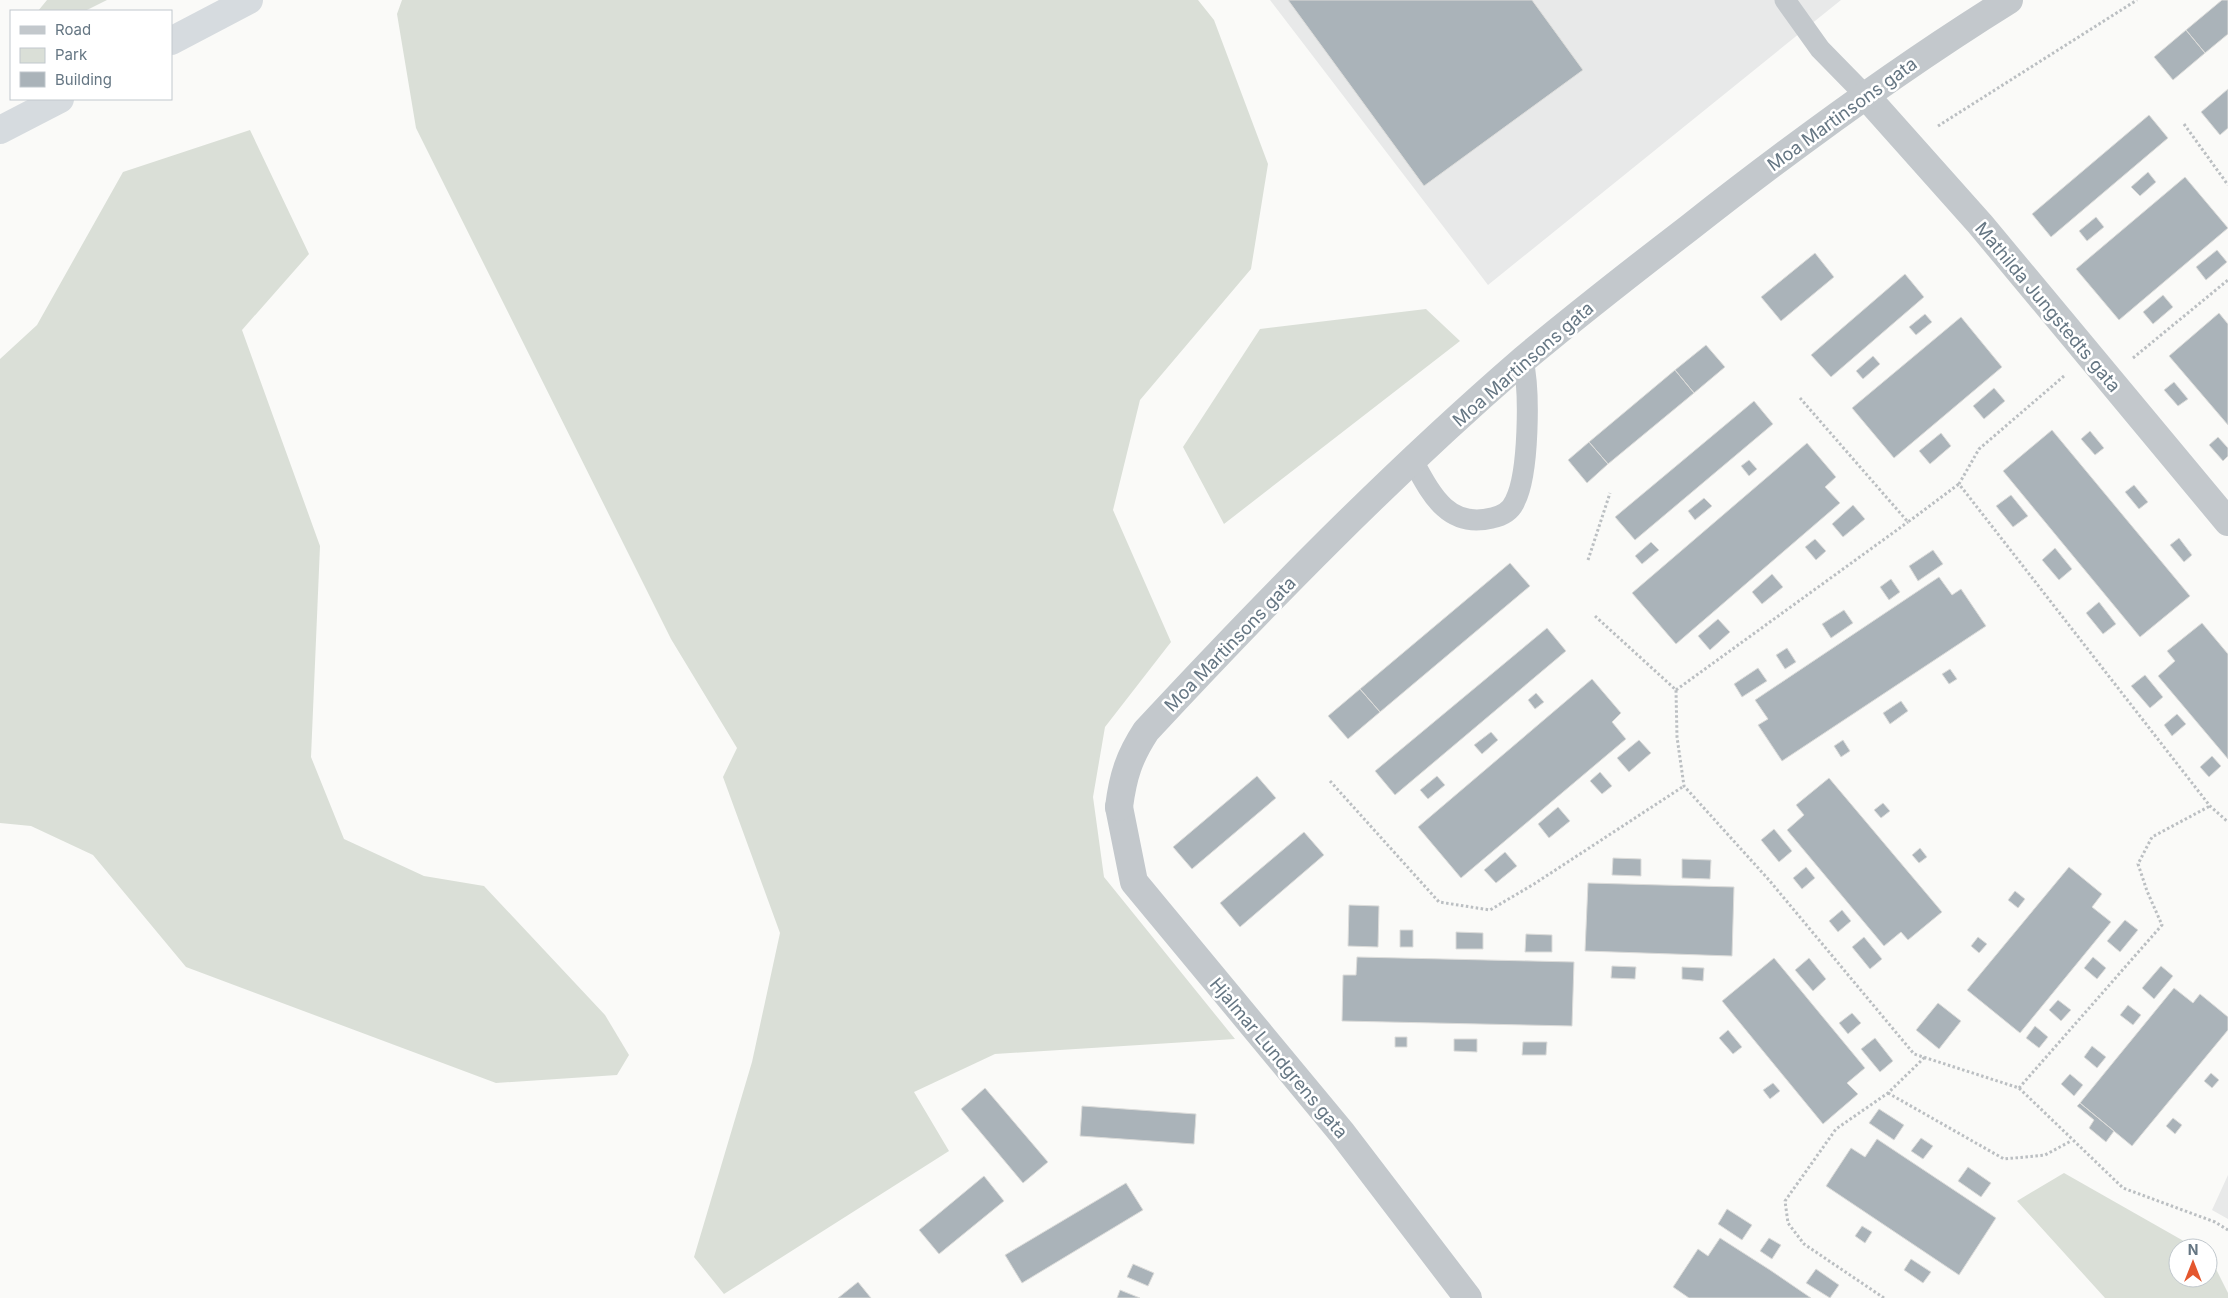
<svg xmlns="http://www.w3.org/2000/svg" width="2228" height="1298" viewBox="0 0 2228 1298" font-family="Inter,sans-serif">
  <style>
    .built { fill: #e8e9e9 }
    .green { fill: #dadfd7 }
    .building { fill: #aab3b9; stroke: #dcdcda }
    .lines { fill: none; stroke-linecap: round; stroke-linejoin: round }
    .path { stroke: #bbbfc2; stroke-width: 3; stroke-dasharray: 2.5 2.5; stroke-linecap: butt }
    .service { stroke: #c3c8cc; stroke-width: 21 }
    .minor { stroke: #c3c8cc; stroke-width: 28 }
    .tertiary { stroke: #c3c8cc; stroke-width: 28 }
    .trunk { stroke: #d6dbdf; stroke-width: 28 }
    .labels { text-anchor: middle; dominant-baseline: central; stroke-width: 5; stroke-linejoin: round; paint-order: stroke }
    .street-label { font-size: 18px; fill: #657683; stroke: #fff }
  </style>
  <rect width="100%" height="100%" fill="#fafaf8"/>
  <path class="built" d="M1270 0H1841L1488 285Z
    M2228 1175V1219L2212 1210Z"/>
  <path class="green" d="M47 0H107L85 11H38Z
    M402 0H1198L1214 20 1268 164 1251 269 1140 400 1113 510 1171 642 1105 727 1093 797 1104 877 1235 1039 995 1054 914 1092 949 1151 724 1294 694 1257 752 1062 780 933 723 777 737 748 671 639 416 128 397 14Z
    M250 130 309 254 242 330 320 546 311 757 344 839 424 876 484 886 605 1015 629 1055 617 1075 496 1083 186 967 93 855 31 826 0 823V359L37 325 123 172Z
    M1426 309 1460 341 1224 524 1183 447 1260 329Z
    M2064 1173 2196 1248H2178V1278H2208L2209 1255 2228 1293V1298H2105L2017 1201Z"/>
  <path class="building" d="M1288 0H1532L1583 70 1424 186Z
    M2222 0H2228V34L2205 53 2186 30Z
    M2186 30 2205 53 2173 80 2154 57Z
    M2228 89V128L2220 135 2201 112Z
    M2149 115 2168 138 2051 237 2032 214Z
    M2148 172 2156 182 2140 196 2131 187Z
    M2185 177 2228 228 2119 320 2076 269Z
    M2096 217 2104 227 2087 241 2079 231Z
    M2217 250 2227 262 2206 280 2196 267Z
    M1815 253 1834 277 1781 321 1761 297Z
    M1905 274 1924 297 1831 377 1811 355Z
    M2163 295 2173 307 2153 324 2143 312Z
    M2219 313 2228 324V425L2169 356Z
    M1925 314 1932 322 1916 335 1909 327Z
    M1961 317 2002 367 1894 458 1852 408Z
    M1706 345 1725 367 1694 393 1675 370Z
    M1873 356 1880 364 1863 379 1856 371Z
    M1675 370 1694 393 1608 464 1589 442Z
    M2174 382 2188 399 2178 406 2164 390Z
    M1994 388 2005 401 1984 419 1973 406Z
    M1754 401 1773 424 1635 540 1615 517Z
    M2052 430 2190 596 2140 637 2003 471Z
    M2090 431 2104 448 2095 455 2081 439Z
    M1941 433 1951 446 1930 464 1919 451Z
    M2218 437 2228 448V456L2223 461 2209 445Z
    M1589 442 1608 464 1587 483 1568 460Z
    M1807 443 1836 477 1825 487 1840 503 1676 644 1632 593Z
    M1749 460 1757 469 1749 476 1741 466Z
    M2134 485 2148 502 2139 509 2125 492Z
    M2011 495 2028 516 2013 527 1996 506Z
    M1704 498 1712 506 1695 520 1688 511Z
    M1853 505 1865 519 1843 537 1832 524Z
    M2179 538 2192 555 2184 562 2170 545Z
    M1815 539 1826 551 1816 560 1805 547Z
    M1651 542 1659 550 1642 564 1635 556Z
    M2055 548 2072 569 2059 580 2042 560Z
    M1933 550 1943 564 1918 581 1909 566Z
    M1510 563 1530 586 1380 712 1360 689Z
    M1772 574 1783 587 1762 604 1752 592Z
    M1939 577 1952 595 1961 589 1986 626 1782 761 1758 725 1768 719 1755 700Z
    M1891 579 1900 592 1889 600 1880 587Z
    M2099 602 2116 624 2103 634 2086 613Z
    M1844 610 1853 623 1831 638 1822 624Z
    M1718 619 1730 632 1710 650 1698 636Z
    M2202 623 2228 654V759L2158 676 2175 661 2167 651Z
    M1547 628 1566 651 1395 795 1375 771Z
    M1787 648 1796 662 1785 669 1776 655Z
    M1758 668 1767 681 1742 697 1734 684Z
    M1950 669 1957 679 1949 684 1942 674Z
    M2145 675 2163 697 2150 708 2131 686Z
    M1592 679 1621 713 1612 722 1626 739 1461 878 1418 827Z
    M1360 689 1380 712 1348 739 1328 716Z
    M1536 693 1544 702 1535 709 1528 700Z
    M1901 701 1908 711 1890 724 1883 713Z
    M2177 714 2186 724 2172 736 2164 725Z
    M1491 732 1498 740 1482 754 1474 745Z
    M1639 740 1651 753 1629 772 1617 758Z
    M1843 740 1850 751 1841 757 1834 746Z
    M2212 756 2221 766 2209 777 2200 767Z
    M1600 772 1612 786 1602 794 1590 781Z
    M1257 776 1276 798 1192 869 1173 847Z
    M1437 776 1445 785 1428 799 1420 790Z
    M1829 778 1942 912 1908 940 1901 932 1884 946 1787 830 1804 815 1796 805Z
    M1883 803 1890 811 1881 818 1874 810Z
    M1558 807 1570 821 1549 838 1538 824Z
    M1774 829 1792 851 1779 862 1761 840Z
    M1304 832 1324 855 1240 927 1220 903Z
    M1920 848 1927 857 1919 863 1912 855Z
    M1505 852 1517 866 1496 883 1484 870Z
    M1613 858 1641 859V876L1612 875Z
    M1682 859 1711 860 1710 879 1682 878Z
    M1806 867 1815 878 1802 889 1793 878Z
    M2069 867 2102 894 2092 907 2111 922 2020 1033 1967 990Z
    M1588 883 1734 887 1732 956 1585 951Z
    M2015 891 2025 899 2018 908 2008 900Z
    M1349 905 1379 906 1378 947 1348 946Z
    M1842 910 1851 921 1838 932 1829 921Z
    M2125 920 2138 930 2120 952 2107 941Z
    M1400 930H1413V947H1400Z
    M1456 932 1483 933V949H1456Z
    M1526 934 1552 935V952H1525Z
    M1864 937 1882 959 1870 969 1852 947Z
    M1978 937 1987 944 1979 953 1971 946Z
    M1357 957 1574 962 1572 1026 1342 1021 1343 975H1356Z
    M2093 957 2106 968 2097 979 2084 968Z
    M1774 958 1865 1068 1847 1083 1858 1094 1823 1124 1722 1001Z
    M1809 958 1826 979 1813 991 1795 970Z
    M1612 966 1636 967 1635 979 1611 978Z
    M2161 966 2173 976 2154 999 2142 988Z
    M1682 967 1704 968 1703 981 1682 979Z
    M2174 988 2193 1003 2200 994 2228 1017V1030L2132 1146 2080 1103Z
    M2058 1000 2071 1010 2061 1021 2049 1010Z
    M1938 1003 1961 1021 1939 1049 1916 1030Z
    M2128 1005 2141 1015 2133 1025 2120 1015Z
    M1852 1013 1861 1023 1848 1034 1839 1023Z
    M2035 1026 2048 1037 2039 1048 2026 1038Z
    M1728 1030 1742 1047 1733 1054 1719 1038Z
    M1395 1037H1407V1047H1395Z
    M1875 1038 1893 1061 1880 1072 1861 1049Z
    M1454 1039H1477V1052L1454 1051Z
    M1523 1042H1547L1546 1055H1522Z
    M2092 1046 2106 1057 2097 1068 2084 1057Z
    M2211 1073 2219 1080 2212 1088 2204 1081Z
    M2070 1074 2083 1085 2074 1096 2061 1084Z
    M1773 1083 1780 1091 1770 1099 1763 1090Z
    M985 1088 1048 1162 1023 1183 961 1109Z
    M2080 1103 2114 1131 2106 1142 2089 1128 2094 1120 2077 1106Z
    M1082 1106 1196 1114 1194 1144 1080 1136Z
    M1879 1109 1904 1125 1894 1140 1869 1123Z
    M2173 1118 2182 1125 2175 1134 2166 1126Z
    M1921 1138 1933 1146 1923 1159 1911 1151Z
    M1877 1139 1996 1218 1959 1275 1826 1186 1851 1148 1865 1157Z
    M1968 1167 1991 1183 1981 1197 1958 1181Z
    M984 1176 1004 1201 939 1254 919 1230Z
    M1126 1183 1143 1210 1022 1283 1005 1255Z
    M1727 1209 1752 1225 1742 1240 1718 1224Z
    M1862 1226 1872 1232 1865 1243 1855 1236Z
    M1720 1238 1770 1270 1811 1298H1689L1673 1287 1698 1249 1708 1256Z
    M1769 1238 1781 1245 1772 1259 1760 1251Z
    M1911 1259 1931 1272 1923 1283 1904 1270Z
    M1133 1264 1154 1273 1148 1286 1127 1277Z
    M1816 1269 1839 1285 1830 1298 1806 1283Z
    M858 1282 871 1298H838Z
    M1120 1290 1140 1298H1117Z"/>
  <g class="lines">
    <path class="path" d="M2184 124 2228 185
      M1938 126 2137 0
      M2133 358 2228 280
      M2064 376 1979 449 1959 484 2210 806 2228 822
      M1800 398 1908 522 1959 484
      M1588 560 1610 493
      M1595 616 1676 690 1677 737 1684 786 1769 880 1914 1054 2019 1088 2123 1188 2215 1222 2228 1230
      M1676 690 1908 522
      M1330 781 1439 902 1490 910 1534 884 1684 786
      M2019 1088 2162 925 2147 891 2138 864 2152 837 2210 806
      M1888 1093 2004 1159 2045 1155 2071 1141
      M1884 1298 1804 1244 1788 1223 1785 1201 1836 1129 1888 1093 1925 1057"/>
    <path class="service" d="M1785 0 1820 49 1865 95
      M1413 461C1431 494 1448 529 1492 518 1502 516 1511 511 1515 501 1529 474 1530 390 1523 361"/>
    <path class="minor" d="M1865 95 1980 224 2228 522
      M1119 807 1134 882 1342 1133 1468 1298"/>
    <path class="tertiary" d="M1119 807C1123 776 1129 757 1146 731 1266 602 1391 474 1524 359 1578 314 1633 271 1689 228 1792 147 1898 69 2009 0"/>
    <path class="trunk" d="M171 41 249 0
      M0 130 60 99"/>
  </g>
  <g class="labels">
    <g class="street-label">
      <text transform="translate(1842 114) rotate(-36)">Moa Martinsons gata</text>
      <text transform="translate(2048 307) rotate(50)">Mathilda Jungstedts gata</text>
      <text transform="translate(1523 364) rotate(-41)">Moa Martinsons gata</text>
      <text transform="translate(1230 644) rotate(-46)">Moa Martinsons gata</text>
      <text transform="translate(1279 1058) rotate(50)">Hjalmar Lundgrens gata</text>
    </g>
  </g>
  <rect x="10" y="10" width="162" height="90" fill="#ffffff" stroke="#c1c8cd"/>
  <rect x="20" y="26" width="25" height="8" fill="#c3c8cc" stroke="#c1c8cd"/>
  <text x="55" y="35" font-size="15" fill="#657683">Road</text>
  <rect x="20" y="48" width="25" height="15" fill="#dadfd7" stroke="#c1c8cd"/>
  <text x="55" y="60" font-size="15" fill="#657683">Park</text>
  <rect x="20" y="72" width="25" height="15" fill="#aab3b9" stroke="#c1c8cd"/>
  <text x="55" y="85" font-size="15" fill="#657683">Building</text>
  <g transform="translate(2193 1263)"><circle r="24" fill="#ffffff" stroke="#c1c8cd"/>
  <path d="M0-4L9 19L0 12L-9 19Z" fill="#e4572e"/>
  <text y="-8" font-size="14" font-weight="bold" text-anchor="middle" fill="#657683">N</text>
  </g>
</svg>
